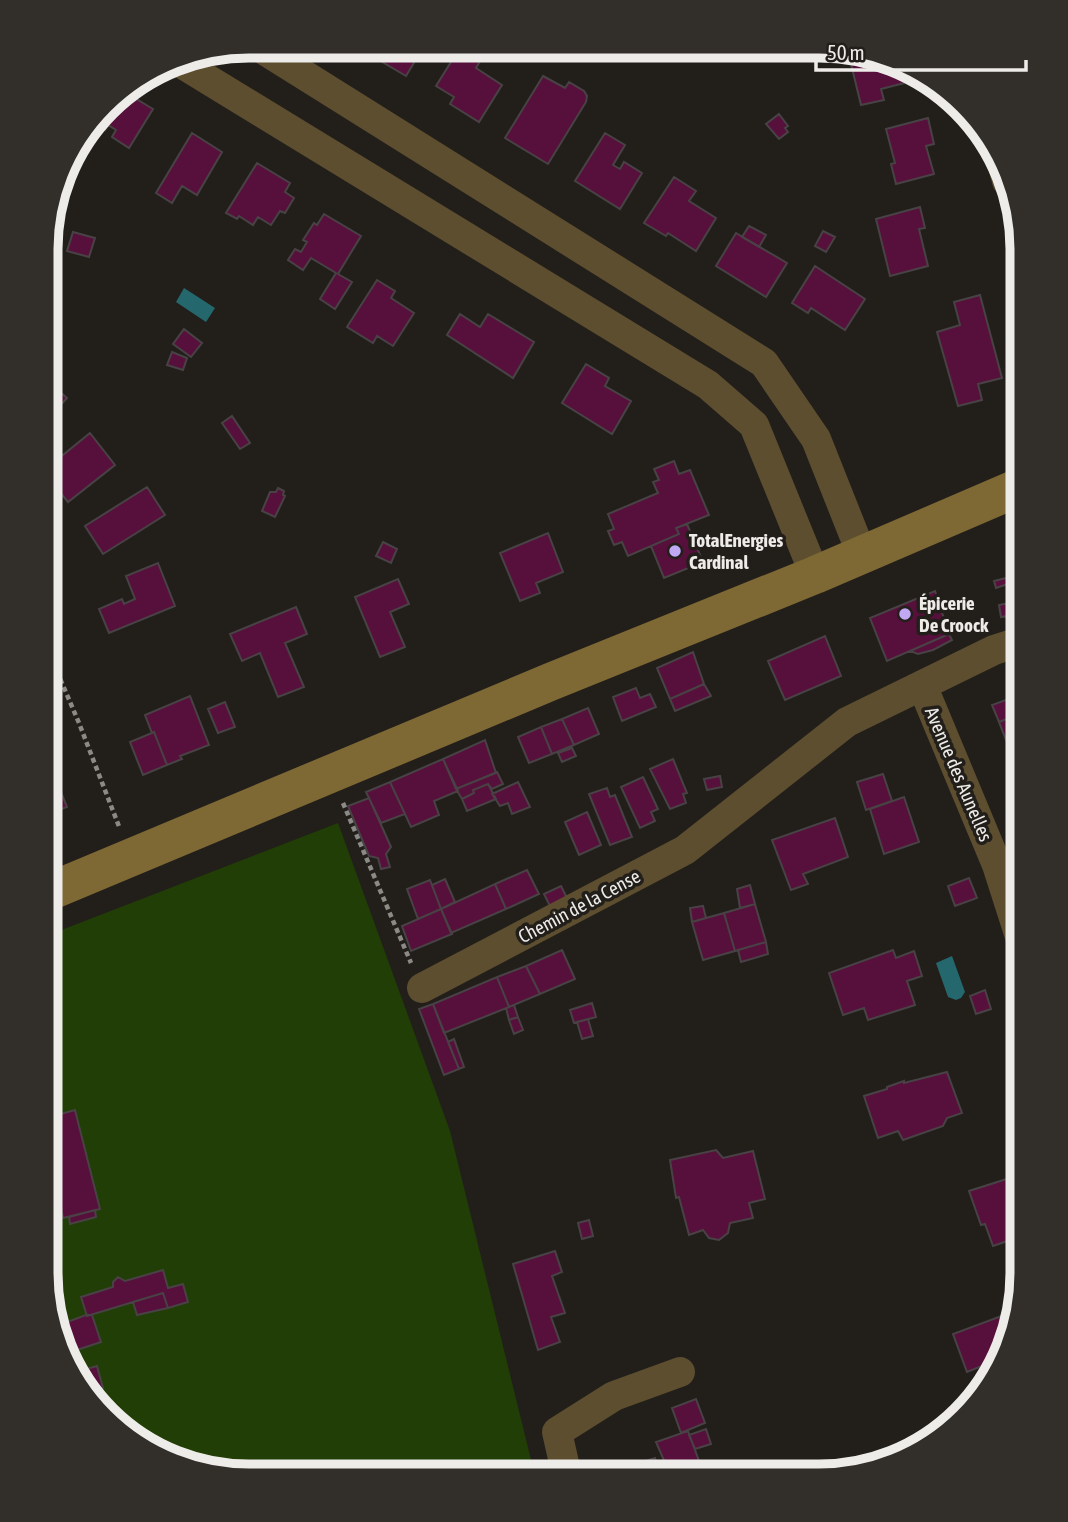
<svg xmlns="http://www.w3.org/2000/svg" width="1068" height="1522" viewBox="0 0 1068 1522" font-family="'Asap Condensed',sans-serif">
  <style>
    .green { fill: #213e06 }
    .water { fill: #24686d }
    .building { fill: #57103b; stroke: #484245; stroke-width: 2 }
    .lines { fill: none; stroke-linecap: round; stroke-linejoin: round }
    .path { stroke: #8c8a87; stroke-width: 4.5; stroke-dasharray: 5 3.5; stroke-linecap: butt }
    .minor { stroke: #5c4e2f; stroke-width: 30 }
    .secondary { stroke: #7e6834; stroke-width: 38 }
    .poi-dot { fill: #c1a8f3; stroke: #221f1b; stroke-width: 2.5 }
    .labels { text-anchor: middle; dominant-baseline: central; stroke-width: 7; stroke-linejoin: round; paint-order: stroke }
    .poi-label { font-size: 19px; font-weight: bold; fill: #eeece9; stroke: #221f1b; text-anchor: start }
    .street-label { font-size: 19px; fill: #eeece9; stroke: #221f1b }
    .rim { fill: none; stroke: #eeece9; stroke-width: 9 }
  </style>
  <rect width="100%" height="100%" fill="#221f1b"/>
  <path class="green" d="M338 823 450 1131 535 1476 222 1475 125 1435 66 1363 46 1274V936Z"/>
  <path class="water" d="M184 288 215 308 206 322 176 302Z
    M952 956 965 992 961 998 956 1000 948 997 936 963Z"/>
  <path class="building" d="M364 46H424L406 76 362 50Z
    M461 46H489L476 68 502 85 479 122 450 104 454 97 436 86Z
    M873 58 919 77 920 79 881 89 884 100 861 105 851 64Z
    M543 76 565 88 569 82 584 91 587 96 586 102 548 164 505 138Z
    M127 88 125 92 153 109 129 148 112 137 116 130 108 125 105 130 93 122 115 96Z
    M779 114 788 126 785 128 788 132 779 139 766 124Z
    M928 118 934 144 926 146 934 174 896 184 891 164 895 163 886 129Z
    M192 133 222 152 197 195 182 186 172 203 156 193Z
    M605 133 625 145 613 165 620 169 624 162 642 173 620 209 575 181Z
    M257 163 290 183 285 192 294 198 285 213 280 211 271 225 258 217 253 225 239 216 237 219 226 213Z
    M674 177 696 191 689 201 716 218 696 251 668 233 666 236 644 223Z
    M920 207 925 228 919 229 928 266 890 276 876 219Z
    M324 214 361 236 338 274 352 282 335 309 320 299 336 273 311 258 303 270 288 260 295 249 301 252 307 242 303 240 314 223 317 225Z
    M749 226 766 235 759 247 742 237Z
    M823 231 835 237 826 252 815 246Z
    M73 232 95 238 89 257 67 251Z
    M736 233 787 263 766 297 716 266Z
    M815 266 865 299 845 330 811 308 808 313 792 303Z
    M377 280 395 291 391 298 414 313 393 346 377 336 373 343 347 327Z
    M980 295 1002 378 978 384 982 400 958 406 937 332 960 325 954 302Z
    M460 314 480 327 488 314 534 342 513 378 447 335Z
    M184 329 202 343 191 357 173 344Z
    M172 352 187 358 183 370 167 365Z
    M586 364 609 378 605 386 631 401 612 434 562 403Z
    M47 380 67 398 47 420Z
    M232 416 250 443 240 449 222 423Z
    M90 433 115 465 68 502 47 476V468Z
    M674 461 679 474 690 470 709 515 676 528 679 534 628 556 622 542 614 545 608 531 614 529 608 514 658 493 653 482 659 480 654 469Z
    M147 487 165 515 103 554 85 526Z
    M278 488 284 491 283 495 285 496 275 517 262 511 270 492H276Z
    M687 524 703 562 664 578 651 546 679 534 676 528Z
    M548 533 563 572 536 583 540 593 520 601 500 553Z
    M383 542 397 549 391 563 376 556Z
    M158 563 175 606 109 633 99 609 122 599 124 604 135 599 126 576Z
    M1010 577 1011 583 996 588 994 581Z
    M398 579 409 604 390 612 405 647 380 657 355 597Z
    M935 591 949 634 887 661 870 618Z
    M1019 601 1021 614 1001 617 999 605Z
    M296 607 307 634 285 643 304 687 278 697 260 653 242 661 230 634Z
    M949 634 952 640 933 650 918 654 910 651Z
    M825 636 841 676 785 700 768 661Z
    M693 652 704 684 670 699 657 668Z
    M704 684 711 696 675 711 670 699Z
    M636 688 640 698 650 694 656 707 622 721 613 697Z
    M1022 694V713L999 722 992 705Z
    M190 696 209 745 180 756 182 759 167 765 154 732 152 733 145 715Z
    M225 702 235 727 218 733 208 709Z
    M588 708 599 734 574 745 562 719Z
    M1022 713V758L1014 760 999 722Z
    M562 719 574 745 552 754 541 727Z
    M541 727 552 754 529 763 518 737Z
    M154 732 167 765 143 775 130 742Z
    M485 740 496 773 456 789 443 759Z
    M572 748 576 756 562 762 558 753Z
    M443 759 458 791 434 801 439 815 411 827 390 782Z
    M673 759 687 793 683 794 686 803 670 809 650 769Z
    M52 770 67 807 46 815V773Z
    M497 772 503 784 492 789 488 784 473 790 474 793 462 799 456 789Z
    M883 774 892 801 866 810 857 782Z
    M720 776 722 787 707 790 704 779Z
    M643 777 658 809 651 812 655 821 640 828 621 787Z
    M390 782 405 814 381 823 366 792Z
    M518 782 530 807 512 814 508 803 500 806 492 794Z
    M488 784 496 799 467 811 462 799 474 793 473 790Z
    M607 788 610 797 615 795 632 837 610 845 589 794Z
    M904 797 919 842 884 854 870 809Z
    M369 798 391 847 386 854 390 867 381 869 378 858 369 856 348 806Z
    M587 812 601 845 579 855 565 822Z
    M835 818 848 857 803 874 808 884 791 890 772 840Z
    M527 870 539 894 506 909 495 884Z
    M969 878 977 898 955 906 948 886Z
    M445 879 455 902 441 909 432 885Z
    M430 880 441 909 418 919 407 889Z
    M495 884 506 909 451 933 441 909Z
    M750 885 755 904 740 908 737 889Z
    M561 886 567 898 550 906 544 894Z
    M755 904 766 942 735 951 724 913Z
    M703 906 706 918 692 922 690 908Z
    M441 909 452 934 411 951 402 926Z
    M724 913 735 951 703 960 692 922Z
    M766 942 768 954 741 962 738 950Z
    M562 950 575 979 540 994 526 966Z
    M893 950 896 958 914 951 922 976 907 981 915 1005 868 1020 864 1008 843 1015 829 973Z
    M526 966 540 994 509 1007 497 977Z
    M497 977 509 1007 444 1033 433 1004Z
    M985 990 991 1009 976 1014 970 996Z
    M592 1003 596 1017 574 1023 570 1010Z
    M433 1004 459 1069 444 1075 419 1009Z
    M514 1005 518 1017 509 1020 506 1008Z
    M518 1017 523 1030 514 1034 509 1020Z
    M588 1019 593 1036 582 1039 577 1022Z
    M454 1039 464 1067 459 1069 448 1042Z
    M947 1072 962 1113 947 1118 943 1126 903 1140 898 1131 878 1138 864 1096 887 1089V1087L904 1081V1083Z
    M75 1110 100 1209 63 1218 46 1142V1118Z
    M716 1150 723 1158 753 1151 765 1199 749 1203 753 1218 730 1223 728 1233 719 1240 709 1238 703 1230 689 1235 679 1197 676 1198 670 1160Z
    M1016 1176 1022 1196V1236L993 1246 985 1224 981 1225 969 1191Z
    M95 1210 96 1217 70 1224 69 1217Z
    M589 1220 593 1236 582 1239 578 1223Z
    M555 1251 562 1272 552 1276 565 1313 551 1317 560 1342 538 1350 513 1264Z
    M163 1270 168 1288 183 1284 188 1302 168 1308 163 1293 87 1316 81 1297 113 1287V1282L118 1277 125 1281Z
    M163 1293 168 1308 137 1315 133 1302Z
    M86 1315H92L101 1342 77 1350 67 1322Z
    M1004 1315 1008 1327 997 1360 967 1372 953 1334Z
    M997 1360 990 1381H989L983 1366Z
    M97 1366 103 1388 90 1392 81 1382 79 1371Z
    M696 1399 705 1423 681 1433 672 1408Z
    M706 1429 711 1444 695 1449 689 1435Z
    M688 1431 699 1461 669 1472 656 1442Z
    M655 1458 657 1465 665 1462 667 1467 659 1471 661 1476H619L617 1470Z"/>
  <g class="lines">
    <path class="path" d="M47 648 79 723 120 829
      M343 803 411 963"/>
    <path class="minor" d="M258 46 764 363 816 439 862 555
      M176 60 708 385 754 425 815 575
      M1001 158 1007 181
      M922 685 997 865 1022 943
      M422 988 685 850 847 722 994 650 1022 641
      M567 1476 557 1432 614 1396 680 1372"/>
    <path class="secondary" d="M46 893 550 682 815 575 1022 486"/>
  </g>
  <g class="poi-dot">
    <circle cx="675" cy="551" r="7"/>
    <circle cx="905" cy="614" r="7"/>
  </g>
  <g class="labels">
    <g class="poi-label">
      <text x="689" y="540">TotalEnergies<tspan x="689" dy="22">Cardinal</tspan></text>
      <text x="919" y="603">Épicerie<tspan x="919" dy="22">De Croock</tspan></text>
    </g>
    <g class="street-label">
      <text transform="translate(959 774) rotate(67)">Avenue des Aunelles</text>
      <text transform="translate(579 906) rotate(-28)">Chemin de la Cense</text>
    </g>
  </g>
  <path d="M0 0H1068V1522H0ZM249 58H819A191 191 0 0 1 1010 249V1273A191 191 0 0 1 819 1464H249A191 191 0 0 1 58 1273V249A191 191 0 0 1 249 58Z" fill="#322f2b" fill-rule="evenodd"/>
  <path class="rim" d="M249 58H819A191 191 0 0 1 1010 249V1273A191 191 0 0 1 819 1464H249A191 191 0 0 1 58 1273V249A191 191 0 0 1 249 58Z"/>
  <path d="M816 60v10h210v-10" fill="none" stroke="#eeece9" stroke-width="3.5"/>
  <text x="827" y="60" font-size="21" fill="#eeece9" stroke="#221f1b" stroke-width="5" paint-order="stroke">50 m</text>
</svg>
